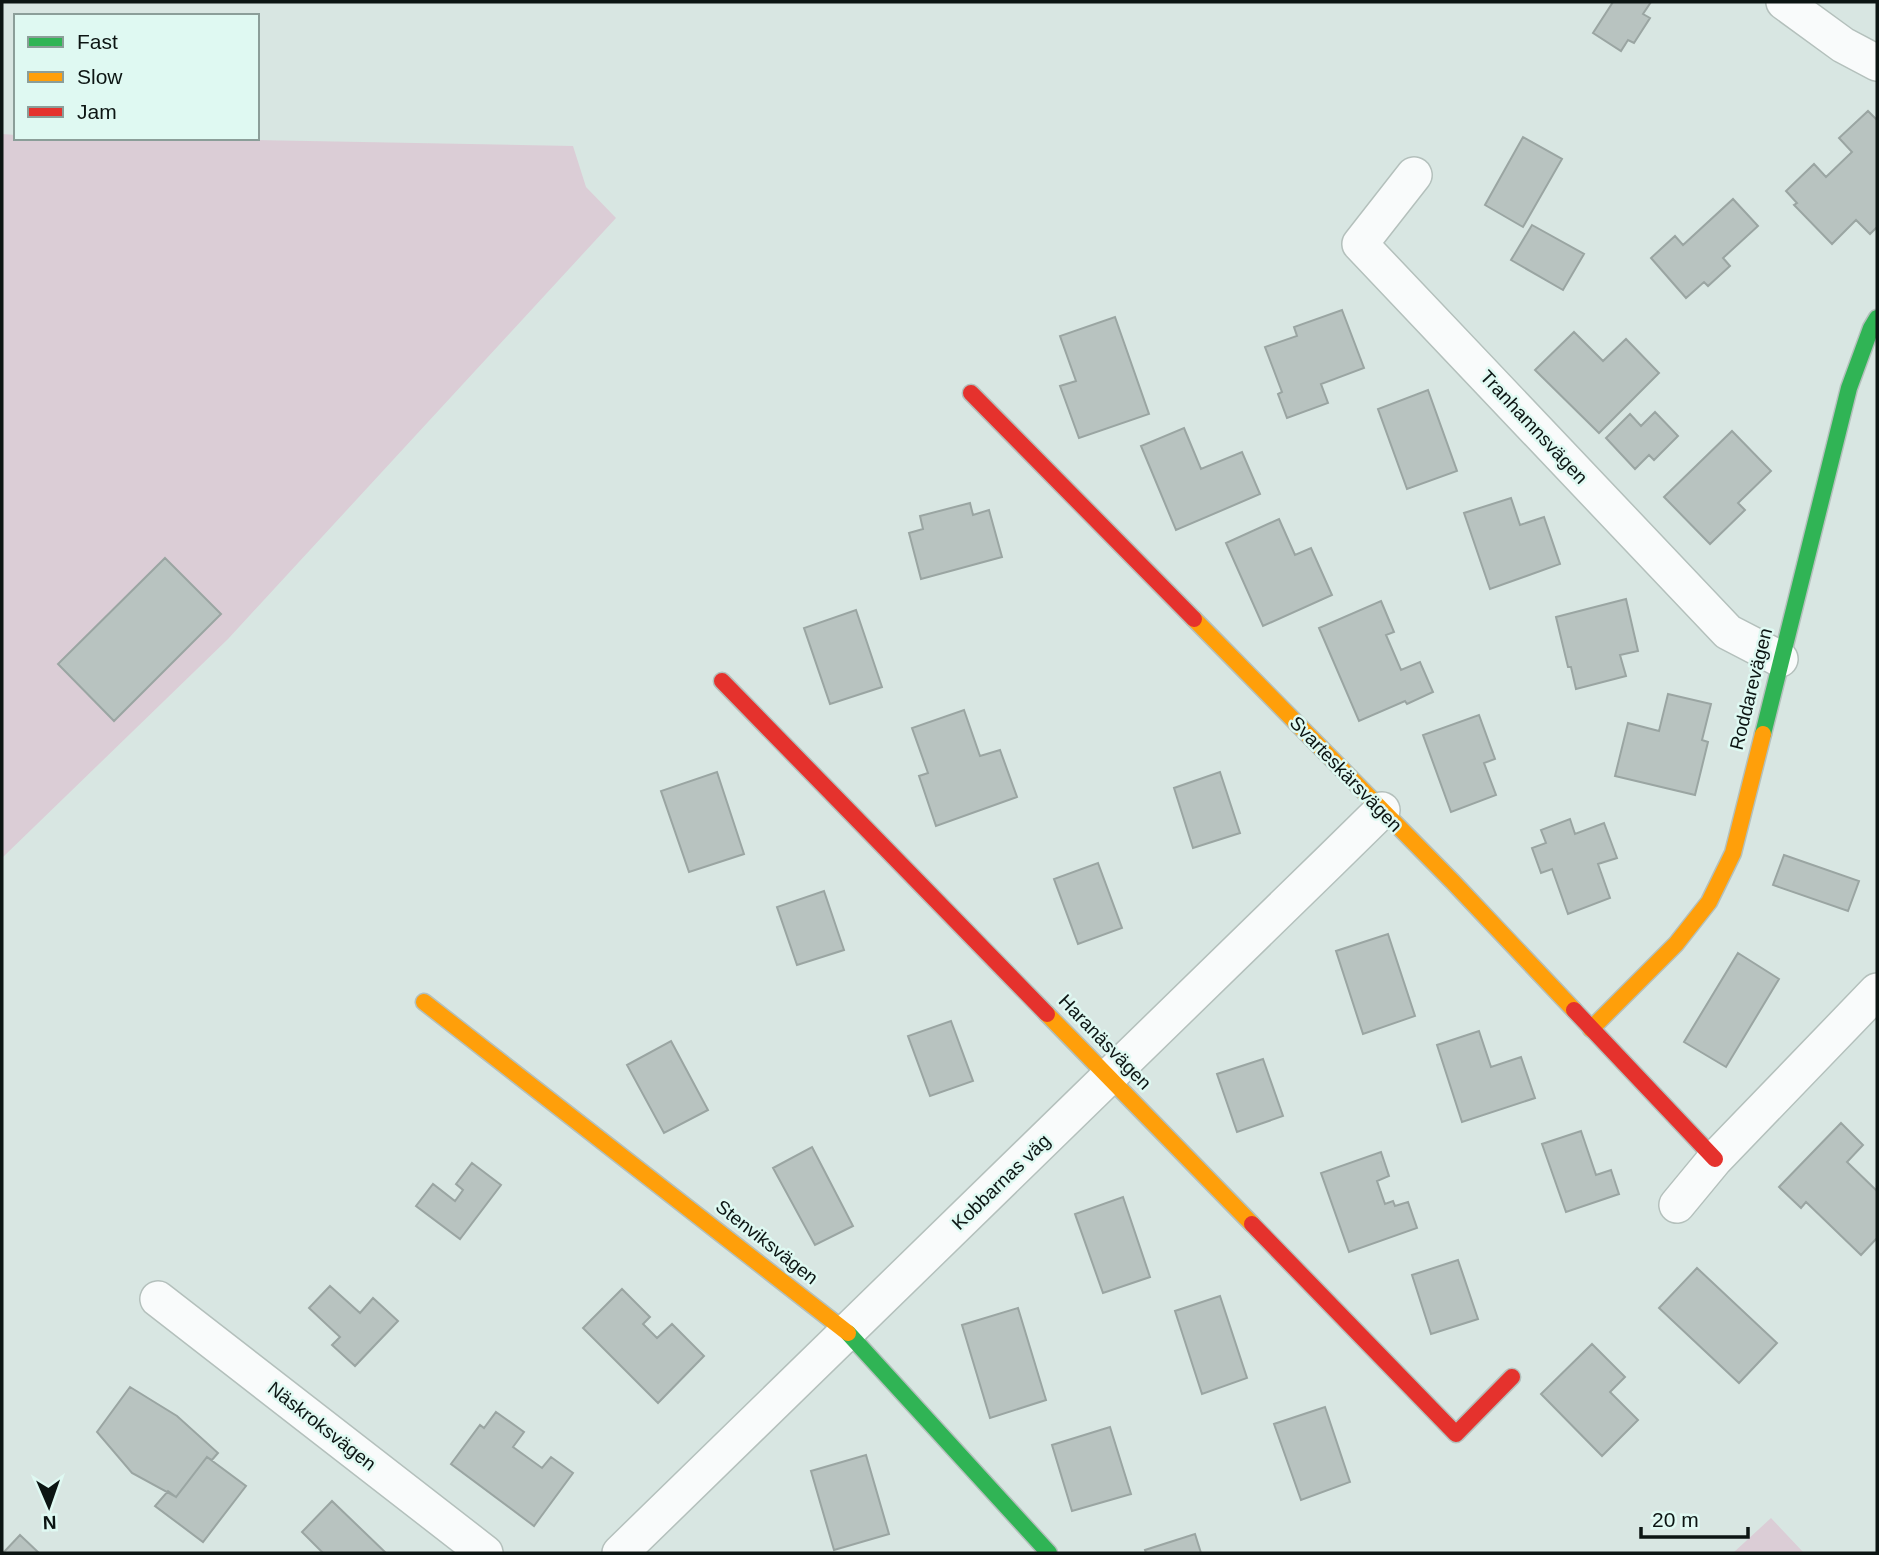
<svg xmlns="http://www.w3.org/2000/svg" width="1879" height="1555" viewBox="0 0 1879 1555" font-family="Helvetica,sans-serif">
  <style>
    .green { fill: #dbcdd6 }
    .building { fill: #b8c3c0; stroke: #9aa5a2; stroke-width: 2 }
    .lines { fill: none; stroke-linecap: round; stroke-linejoin: round }
    .street-casing { stroke: #b4c0bc; stroke-width: 38 }
    .fast-casing { stroke: #b4c0bc; stroke-width: 19 }
    .slow-casing { stroke: #b4c0bc; stroke-width: 19 }
    .jam-casing { stroke: #b4c0bc; stroke-width: 19 }
    .street { stroke: #f9fbfb; stroke-width: 35 }
    .fast { stroke: #30b455; stroke-width: 16 }
    .slow { stroke: #ff9f0a; stroke-width: 16 }
    .jam { stroke: #e5322d; stroke-width: 16 }
    .labels { text-anchor: middle; dominant-baseline: central; stroke-width: 5; stroke-linejoin: round; paint-order: stroke }
    .street-label { font-size: 19px; fill: #0c1513; stroke: #dff9f2 }
  </style>
  <rect width="100%" height="100%" fill="#d8e6e2"/>
  <path class="green" d="M2 134 16 135V138H149L573 146 586 187 616 218 228 639 2 858Z
    M1771 1518 1804 1553H1733Z"/>
  <path class="building" d="M1613 2H1651L1643 14 1650 18 1634 43 1628 40 1621 51 1593 33Z
    M1868 111 1877 120V227L1870 234 1856 220 1832 244 1794 205 1797 203 1786 191 1814 164 1826 177 1852 152 1839 138Z
    M1523 137 1562 159 1523 227 1485 205Z
    M1733 199 1758 226 1723 258 1730 266 1708 286 1704 282 1686 298 1651 258 1675 236 1683 245Z
    M1532 225 1584 254 1563 290 1511 260Z
    M1342 310 1364 368 1321 384 1328 403 1287 418 1278 394 1282 392 1265 347 1297 336 1294 327Z
    M1115 317 1149 414 1079 438 1060 386 1076 381 1060 336Z
    M1574 332 1603 361 1626 339 1659 373 1599 433 1535 370Z
    M1428 390 1457 471 1407 489 1378 409Z
    M1655 412 1678 436 1654 460 1649 455 1635 469 1606 438 1630 414 1641 426Z
    M1184 428 1201 469 1242 452 1260 494 1176 530 1141 446Z
    M1732 431 1771 471 1738 503 1745 510 1710 544 1664 497Z
    M1511 498 1520 525 1544 517 1560 564 1490 589 1464 513Z
    M970 503 973 515 989 510 1002 557 921 579 909 533 923 529 920 516Z
    M1279 519 1295 555 1311 548 1332 595 1263 626 1226 543Z
    M165 558 221 614 114 721 58 664Z
    M1626 599 1638 651 1620 655 1626 676 1576 689 1571 667H1568L1556 617Z
    M1381 601 1394 632 1386 635 1401 670 1420 662 1433 692 1407 704 1405 701 1359 721 1319 628Z
    M856 610 882 687 830 704 804 628Z
    M1668 694 1711 704 1702 740 1708 742 1695 795 1615 776 1628 723 1659 731Z
    M964 710 980 756 1000 750 1017 797 936 826 919 776 928 773 912 728Z
    M1479 715 1495 759 1484 763 1496 795 1451 812 1423 735Z
    M717 772 744 854 689 872 661 791Z
    M1220 772 1240 833 1193 848 1174 788Z
    M1570 819 1575 834 1604 823 1617 858 1598 864 1610 898 1568 914 1552 869 1541 873 1532 848 1546 843 1541 830Z
    M1784 855 1859 881 1848 911 1773 885Z
    M1098 863 1122 928 1078 944 1054 879Z
    M824 891 844 950 797 965 777 907Z
    M1388 934 1415 1016 1363 1034 1336 951Z
    M1738 953 1779 979 1726 1067 1684 1042Z
    M951 1021 973 1081 930 1096 908 1036Z
    M1479 1031 1491 1067 1521 1057 1535 1098 1462 1122 1437 1045Z
    M671 1041 708 1110 664 1133 627 1065Z
    M1263 1059 1283 1116 1237 1132 1217 1074Z
    M1841 1123 1863 1145 1847 1162 1877 1191V1238L1861 1255 1806 1202 1801 1208 1779 1187Z
    M1581 1131 1596 1175 1611 1170 1619 1194 1566 1212 1542 1144Z
    M812 1147 853 1226 815 1245 773 1168Z
    M1381 1152 1389 1176 1377 1181 1385 1204 1393 1201 1395 1206 1408 1202 1417 1228 1349 1252 1321 1173Z
    M472 1163 501 1185 460 1239 416 1206 433 1184 455 1201 463 1190 456 1184Z
    M1123 1197 1150 1277 1103 1293 1075 1214Z
    M1458 1260 1478 1319 1431 1334 1412 1275Z
    M1697 1268 1777 1343 1739 1383 1659 1308Z
    M330 1286 360 1313 373 1298 398 1321 355 1366 332 1345 340 1337 309 1308Z
    M622 1289 650 1317 643 1324 657 1338 672 1324 704 1356 658 1403 583 1328Z
    M1220 1296 1247 1378 1202 1394 1175 1311Z
    M1018 1308 1046 1400 990 1418 962 1325Z
    M1592 1344 1625 1377 1610 1392 1638 1420 1602 1456 1541 1394Z
    M130 1387 177 1416 218 1453 212 1460 207 1457 176 1497 132 1473 97 1432Z
    M1325 1407 1350 1482 1301 1500 1274 1424Z
    M496 1412 524 1432 513 1447 542 1468 551 1457 573 1473 534 1526 451 1464 480 1425 484 1428Z
    M1110 1427 1131 1494 1072 1511 1052 1445Z
    M866 1455 889 1534 834 1550 811 1471Z
    M207 1457 246 1486 203 1542 155 1506 168 1491 176 1497Z
    M332 1501 386 1553H323L302 1532Z
    M1195 1534 1201 1553H1146L1145 1550Z
    M20 1535 39 1553H3Z"/>
  <g class="lines">
    <g class="street-casing">
      <path id="street" d="M1784 2 1843 45 1877 63
        M1414 175 1360 244 1728 632 1780 659
        M1677 1205 1715 1159 1877 991
        M158 1299 485 1553
        M620 1553C872 1304 1129 1059 1382 810"/>
    </g>
    <g class="fast-casing">
      <path id="fast" d="M1763 734 1849 388 1871 328 1877 318
        M848 1333 1049 1553"/>
    </g>
    <g class="slow-casing">
      <path id="slow" d="M1194 619 1453 882 1574 1010
        M424 1002 848 1333
        M1047 1014 1252 1224
        M1591 1029 1676 944 1709 902 1733 853 1763 734"/>
    </g>
    <g class="jam-casing">
      <path id="jam" d="M971 393 1194 619
        M722 681 1047 1014
        M1574 1010 1715 1159
        M1252 1224 1456 1434 1512 1377"/>
    </g>
    <use href="#street" class="street"/>
    <use href="#fast" class="fast"/>
    <use href="#slow" class="slow"/>
    <use href="#jam" class="jam"/>
  </g>
  <g class="labels">
    <g class="street-label">
      <text transform="translate(1534 427) rotate(47)">Tranhamnsvägen</text>
      <text transform="translate(1751 689) rotate(-76)">Roddarevägen</text>
      <text transform="translate(1346 774) rotate(46)">Svarteskärsvägen</text>
      <text transform="translate(1105 1042) rotate(46)">Haranäsvägen</text>
      <text transform="translate(1001 1182) rotate(-44)">Kobbarnas väg</text>
      <text transform="translate(767 1242) rotate(38)">Stenviksvägen</text>
      <text transform="translate(322 1426) rotate(38)">Näskroksvägen</text>
    </g>
  </g>
  <rect width="1879" height="1555" fill="none" stroke="#0c1513" stroke-width="7"/>
  <rect x="14" y="14" width="245" height="126" fill="#dff9f2" stroke="#8b9e99" stroke-width="2"/>
  <rect x="28" y="37" width="35" height="10" fill="#30b455" stroke="#8b9e99" stroke-width="2"/>
  <text x="77" y="49" font-size="21" fill="#0c1513">Fast</text>
  <rect x="28" y="72" width="35" height="10" fill="#ff9f0a" stroke="#8b9e99" stroke-width="2"/>
  <text x="77" y="84" font-size="21" fill="#0c1513">Slow</text>
  <rect x="28" y="107" width="35" height="10" fill="#e5322d" stroke="#8b9e99" stroke-width="2"/>
  <text x="77" y="119" font-size="21" fill="#0c1513">Jam</text>
  <g transform="translate(49 1506) rotate(178)" stroke="#dff9f2" stroke-width="5" paint-order="stroke">
  <path d="M0-5L12 26L0 18L-12 26Z" fill="#0c1513"/>
  <text y="-10" font-size="19" font-weight="bold" text-anchor="middle" fill="#0c1513">N</text>
  </g>
  <path d="M1641 1527v10h107v-10" fill="none" stroke="#0c1513" stroke-width="3.5"/>
  <text x="1652" y="1527" font-size="21" fill="#0c1513" stroke="#dff9f2" stroke-width="5" paint-order="stroke">20 m</text>
</svg>
